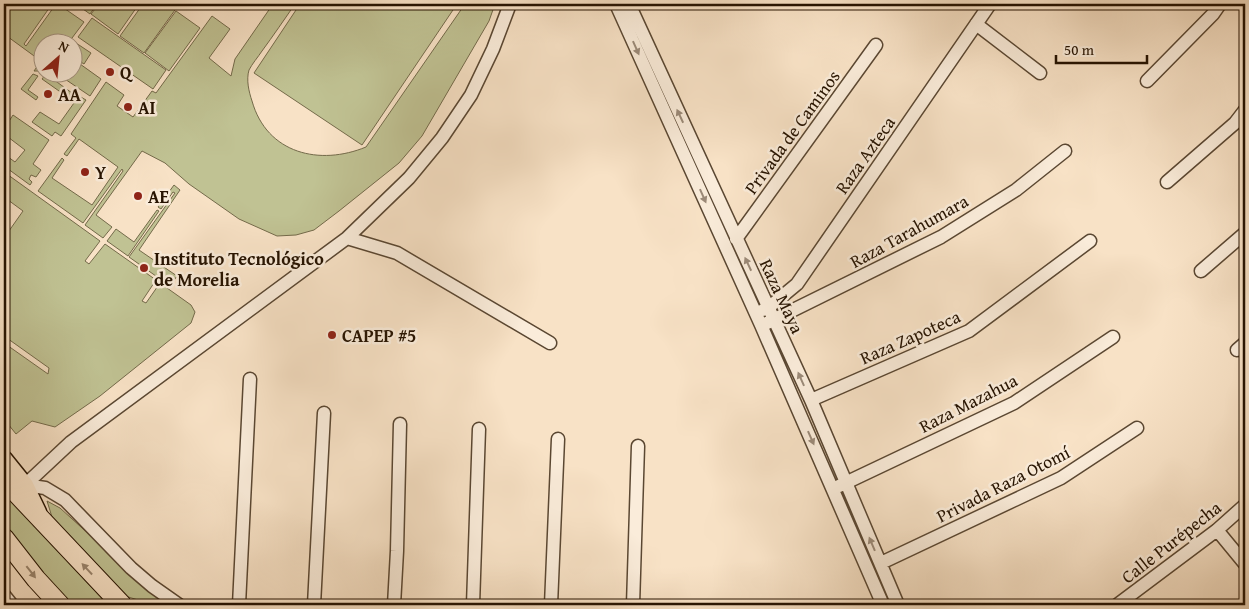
<svg xmlns="http://www.w3.org/2000/svg" width="1249" height="609" viewBox="0 0 1249 609" font-family="'Gentium Book Plus',serif">
  <style>
    .green { fill: #c0c293; stroke: #736a4a }
    .lines { fill: none; stroke-linecap: round; stroke-linejoin: round }
    .minor-casing { stroke: #5a4732; stroke-width: 15 }
    .major-casing { stroke: #261301; stroke-width: 19 }
    .highway-casing { stroke: #261301; stroke-width: 21 }
    .minor { stroke: #faecda; stroke-width: 12 }
    .major { stroke: #f8e2c6; stroke-width: 16 }
    .highway { stroke: #f8e2c6; stroke-width: 19 }
    .oneway { fill: #9b8a78 }
    .oneway2 { fill: #9a856d }
    .poi-dot { fill: #8f2418; stroke: #faecda; stroke-width: 2 }
    .labels { text-anchor: middle; dominant-baseline: central; stroke-width: 5; stroke-linejoin: round; paint-order: stroke }
    .poi-label { font-size: 18px; font-weight: bold; fill: #261301; stroke: #faecda; text-anchor: start }
    .street-label { font-size: 18px; fill: #261301; stroke: #faecda }
  </style>
  <rect width="100%" height="100%" fill="#f8e2c6"/>
  <filter id="stains"><feTurbulence type="fractalNoise" baseFrequency=".004" numOctaves="4"/><feColorMatrix values="0 0 0 0 .2 0 0 0 0 .09 0 0 0 0 .02 0 0 0 .5 -.17"/></filter>
  <radialGradient id="worn" r=".72"><stop offset=".6" stop-color="#630" stop-opacity="0"/><stop offset="1" stop-color="#630" stop-opacity=".3"/></radialGradient>
  <path class="green" d="M11 4H52L24 44 26 46 56 4H58L84 22 69 42H42V71H34L41 61 4 34V15Z
    M76 4H97L90 14Z
    M99 4H139L118 34 91 14Z
    M143 4H166L175 10 144 53 120 36Z
    M273 4H295C284 20 273 36 262 51 258 57 252 64 249 70 246 80 249 92 252 101 267 154 320 166 366 147L465 4H495L489 21 422 136 399 163 339 211 314 230 296 235 277 236 239 219 189 184 165 163 142 151 96 215 112 227 103 238 85 225 123 171 122 169 83 223 38 191 62 158 64 160 52 178 92 205 118 167 79 139 67 156 64 154 76 138 71 134 106 82 124 95 117 106 133 117 152 91 156 93 212 16 230 29 209 58 231 76 235 59Z
    M300 4H457L362 145 254 73Z
    M176 11 200 28 169 71 145 53Z
    M92 18 166 70 153 89 78 37Z
    M73 41 91 53 84 64 73 57 72 42Z
    M73 59 101 79 90 96 56 73 72 72Z
    M33 74 38 76 28 90 38 97 36 100 21 89Z
    M46 74 72 93 69 98 42 79Z
    M79 96 86 100 61 136 55 132 52 136 32 122 40 112 59 124Z
    M13 115 49 140 33 164 41 170 36 177 31 175 29 179 32 182 30 185 4 166V154L15 162 25 150 4 134V129Z
    M4 172 100 241 85 261 89 264 105 244 156 280 142 301 146 303 160 283 191 305 195 312 191 323 100 396 55 427 32 421 16 434 4 419V343L48 374 49 368 4 336V238L23 211 4 197Z
    M174 185 180 190 139 250 177 276 170 286 129 257 175 193 173 192 161 209 158 207Z
    M157 210 159 211 128 256 107 241 116 229 134 242Z
    M4 493 108 605H69L4 524Z
    M47 501 60 508 167 605H154L122 595 73 545 52 517Z"/>
  <g class="lines">
    <g class="minor-casing">
      <path id="minor" d="M616 4 761 325 883 605
        M629 4 811 400 898 605
        M976 24 1040 73
        M1147 81 1213 14 1220 4
        M1167 182 1235 123 1245 110
        M347 238 397 253 550 343
        M736 239 876 45
        M1201 271 1245 233
        M763 310 768 308 797 284 990 4
        M767 323 941 237 1016 190 1065 151
        M1237 350 1245 343
        M811 400 969 331 1090 241
        M25 485 71 442 347 238 409 178 442 138 471 95 493 49 510 4
        M25 485 45 488 65 500 131 568 152 586 179 605
        M839 486 1014 403 1113 337
        M1217 530 1245 564
        M881 563 1061 478 1137 428
        M4 595 12 605
        M239 605 250 379
        M314 605 324 413
        M394 605 397 551 400 424
        M473 605 479 429
        M551 605 558 439
        M633 605 638 446
        M1117 605 1217 530 1245 505"/>
    </g>
    <g class="major-casing">
      <path id="major" d="M4 459 25 485 38 512"/>
    </g>
    <g class="highway-casing">
      <path id="highway" d="M4 480 122 605
        M4 538 36 579 60 605"/>
    </g>
    <use href="#minor" class="minor"/>
    <use href="#major" class="major"/>
    <use href="#highway" class="highway"/>
  </g>
  <defs><path id="oneway-solid" d="M-6-.8H1V-3.2L6.5 0L1 3.2V.8H-6Z" transform="scale(1.25)"/></defs>
  <g class="oneway">
    <use href="#oneway-solid" transform="translate(636 48) rotate(66)"/>
    <use href="#oneway-solid" transform="translate(680 116) rotate(-115)"/>
    <use href="#oneway-solid" transform="translate(703 196) rotate(66)"/>
    <use href="#oneway-solid" transform="translate(748 264) rotate(-115)"/>
    <use href="#oneway-solid" transform="translate(801 379) rotate(-114)"/>
    <use href="#oneway-solid" transform="translate(811 438) rotate(66)"/>
    <use href="#oneway-solid" transform="translate(872 544) rotate(-113)"/>
  </g>
  <g class="oneway2">
    <use href="#oneway-solid" transform="translate(87 569) rotate(-133)"/>
    <use href="#oneway-solid" transform="translate(31 572) rotate(52)"/>
  </g>
  <g class="poi-dot">
    <circle cx="110" cy="72" r="5"/>
    <circle cx="48" cy="94" r="5"/>
    <circle cx="128" cy="107" r="5"/>
    <circle cx="85" cy="172" r="5"/>
    <circle cx="138" cy="196" r="5"/>
    <circle cx="144" cy="268" r="5"/>
    <circle cx="332" cy="335" r="5"/>
  </g>
  <g class="labels">
    <g class="poi-label">
      <text x="120" y="72">Q</text>
      <text x="58" y="94">AA</text>
      <text x="138" y="107">AI</text>
      <text x="95" y="172">Y</text>
      <text x="148" y="196">AE</text>
      <text x="154" y="258">Instituto Tecnológico<tspan x="154" dy="21">de Morelia</tspan></text>
      <text x="342" y="335">CAPEP #5</text>
    </g>
    <g class="street-label">
      <text transform="translate(792 132) rotate(-54)">Privada de Caminos</text>
      <text transform="translate(865 155) rotate(-55)">Raza Azteca</text>
      <text transform="translate(909 231) rotate(-29)">Raza Tarahumara</text>
      <text transform="translate(782 296) rotate(65)">Raza Maya</text>
      <text transform="translate(910 337) rotate(-24)">Raza Zapoteca</text>
      <text transform="translate(968 403) rotate(-27)">Raza Mazahua</text>
      <text transform="translate(1003 484) rotate(-27)">Privada Raza Otomí</text>
      <text transform="translate(1171 542) rotate(-38)">Calle Purépecha</text>
    </g>
  </g>
  <rect width="1249" height="609" fill="none" stroke="#f8e2c6" stroke-width="20"/>
  <rect x="5" y="5" width="1239" height="599" fill="none" stroke="#261301" stroke-width="2.5"/>
  <rect x="10" y="10" width="1229" height="589" fill="none" stroke="#261301"/>
  <g transform="translate(58 58) rotate(27)"><circle r="24" fill="#faecda" stroke="#a59583"/>
  <path d="M0-4L9 19L0 12L-9 19Z" fill="#8f2418"/>
  <text y="-8" font-size="14" font-weight="bold" text-anchor="middle" fill="#261301">N</text>
  </g>
  <path d="M1056 55v8h91v-8" fill="none" stroke="#261301" stroke-width="2.5"/>
  <text x="1064" y="55" font-size="15" fill="#261301" stroke="#faecda" stroke-width="4" paint-order="stroke">50 m</text>
  <rect width="100%" height="100%" filter="url(#stains)"/>
  <rect width="100%" height="100%" fill="url(#worn)"/>
</svg>
